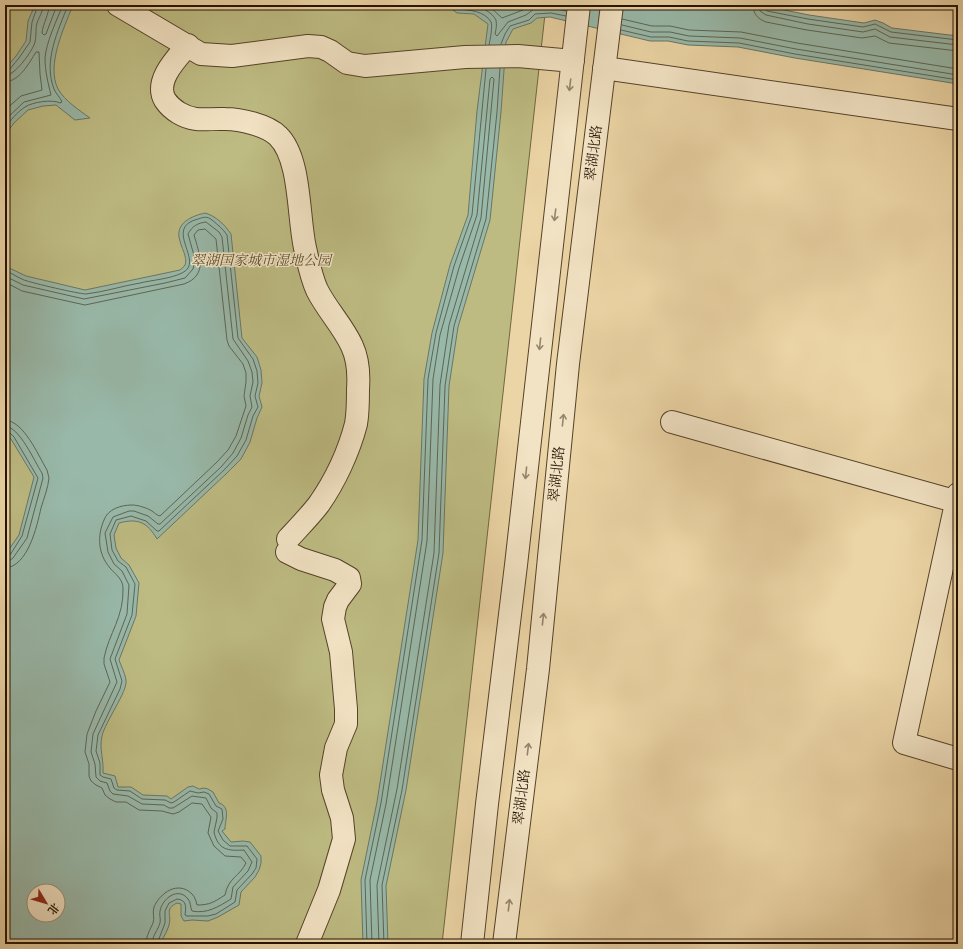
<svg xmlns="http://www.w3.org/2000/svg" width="963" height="949" viewBox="0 0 963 949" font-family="'IM FELL English','Noto Serif SC',serif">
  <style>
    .green { fill: #bdbb82; stroke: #706641; fill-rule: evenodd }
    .water { fill: #98b8a9; stroke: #6a7665; fill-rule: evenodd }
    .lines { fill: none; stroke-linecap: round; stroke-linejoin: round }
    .shore { stroke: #5e6554; stroke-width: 1 }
    .minor-casing { stroke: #564229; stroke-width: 24 }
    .minor { stroke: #f2e3c4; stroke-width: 22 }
    .oneway { stroke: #95856c }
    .labels { text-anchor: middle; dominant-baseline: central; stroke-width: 3; stroke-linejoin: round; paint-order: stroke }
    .street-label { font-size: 14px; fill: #241200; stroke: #f2e3c4 }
    .park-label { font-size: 14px; font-style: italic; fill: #5a4d2e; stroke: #f2e3c4 }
  </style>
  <rect width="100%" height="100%" fill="#ebd4a5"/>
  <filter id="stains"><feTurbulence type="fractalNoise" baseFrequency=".005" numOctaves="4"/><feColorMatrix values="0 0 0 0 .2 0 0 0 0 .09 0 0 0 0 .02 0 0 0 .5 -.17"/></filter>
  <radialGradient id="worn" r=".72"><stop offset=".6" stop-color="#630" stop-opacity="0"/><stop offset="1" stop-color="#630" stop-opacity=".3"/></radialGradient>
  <path class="green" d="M5 5H546L442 944H5ZM34 891H58V915H34Z"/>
  <path class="water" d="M35 5H73C64 28 46 65 58 89 65 101 79 110 90 118L75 120 56 105 43 106 28 110 14 123 5 135V69L16 56 26 41 28 21Z
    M453 5H759L809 15 864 23 875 20 883 23 892 28 958 36V84L795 58 738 47 688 45 668 41H650L550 17 537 18 531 23 513 29 506 42 501 112 490 220 458 327 449 386 443 553 406 790 386 886 388 944H363L361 880 377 802 418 540 424 379 432 333 450 265 468 215 477 111 488 24 474 14 457 13 453 10Z
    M205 213C216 216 225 225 231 234L242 338 257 357 261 370 262 383 259 396 262 407 257 418 250 442 241 459 227 473 157 539C147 522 138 518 119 523L114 535 116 548 121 558 129 565 139 583 136 616 119 660C121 666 125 673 126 680 128 691 105 722 102 736 99 749 104 760 103 773L115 776 118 787H131L143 795 167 796 171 799 188 787 193 786 199 789 204 788 208 789 213 792 219 803C231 807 225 820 225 829L222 831 231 842 243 841 250 842 261 856V863L259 870 255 877 241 892 239 905 218 917 208 921 192 920 184 921 181 916V904L177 903C164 909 172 915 169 925 167 932 163 938 160 944H5V555L19 535 34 477 11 439 5 434V266L26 276 85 290 180 270C182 268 184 267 185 265 186 263 186 259 185 256 184 251 181 246 180 241 174 223 192 216 205 213ZM34 891H58V915H34Z"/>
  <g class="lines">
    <path class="shore" d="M49 5C49 15 43 23 42 33L44 35 46 34 57 5
      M457 5 458 9C469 10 485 11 491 22 493 26 490 40 489 45
      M474 5C481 7 493 13 496 20 497 25 496 30 495 34L497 36 508 22 526 15 534 9 551 8 566 11
      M488 5 502 18 523 10 529 5
      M753 5C753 14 758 19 766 22L807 30 862 38 875 36 889 43 958 51
      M759 5 760 11 766 15 808 24 863 32 875 29 890 37 958 45
      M764 5 765 9 767 11 808 19 863 27 875 24 891 32 958 40
      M622 19 652 26H670L689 30 741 32 797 43 958 69
      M622 25 651 32H670L689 36 740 38 796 49 958 75
      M621 30 651 37H669L688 41 739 43 795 54 958 80
      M501 44 505 34 510 26 529 20 535 14 551 13 566 16
      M5 71 9 70 19 58 30 42 32 22 38 5
      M5 76C15 75 30 54 34 45 37 38 35 30 37 23 39 17 43 12 43 5
      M5 82C20 81 29 63 36 52H39L40 74 42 90 21 96 5 110
      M5 120 24 102 51 95C48 83 45 71 45 58 46 43 57 19 63 5
      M5 128C10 121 17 112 25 107 32 102 53 99 60 103L62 102C60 97 56 94 54 89 43 61 58 31 68 5
      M5 270C11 273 17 277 24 280 32 283 79 294 86 294 104 292 122 286 140 283 152 280 170 279 182 273 206 262 162 228 198 219 204 217 207 216 212 220 218 225 223 229 227 235L238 338 253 359 257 371 258 383 255 396 258 407 253 416 246 440 237 456 224 470 159 531H157L146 521 131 516 116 520 110 534 112 550 118 561 126 567 135 584 132 615 115 659 122 681 120 689 98 735 96 751 100 763V775L103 777 111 779 114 788 117 790 130 791 142 799 165 800 171 803 174 802 190 791 198 793 204 792 209 794 216 806 222 809 223 819 218 831 223 840 230 846H247L257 859 256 868 252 874 237 890 235 902 216 914 208 916H187L185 915C186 907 187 900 177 899L169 903 165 911V923L157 944
      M5 276 23 285 84 299 165 283 185 278 193 269 195 259 188 234C192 226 198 223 206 222L219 232 222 237 233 339 248 361 252 372 253 382 250 396 252 407 248 415 241 438 233 453 221 467 160 524H158L148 516 134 511H129L113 517 105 533 108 552 114 564 122 571 129 585 127 614 110 659 117 682 93 734 91 752 95 764 96 777 100 781 107 783 110 791 113 794 128 796 142 804 164 805 169 808H173L192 796 206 798 211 808 217 813V818L214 832C218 850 228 851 244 850L252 862 248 871 233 887 231 899C218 907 207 914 192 911 190 907 191 902 188 899 178 886 162 899 160 911 159 915 161 919 160 923 158 930 152 936 152 944
      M5 282 22 291 85 305 184 284C209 275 199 253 194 235L198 230 205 229 216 239 227 340 229 346 243 364 246 373V382L244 396 246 406 236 436 228 450 217 462 160 516C156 515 155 513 152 511 147 508 138 505 132 505 121 505 108 509 104 520 97 536 98 554 110 568 115 574 123 579 123 588 124 617 109 633 104 658V664L110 682 96 711 87 734 85 752 89 764V776L91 781 96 785 102 788 105 795 110 799 116 802H126L139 810 162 811 173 814 179 812 192 803 202 804 211 817 208 833 214 846 225 856 241 857 246 863C240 876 228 878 225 895 214 902 210 905 197 905 196 901 195 897 192 894 178 880 160 893 154 907 152 913 155 918 153 923 150 930 146 936 146 944
      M5 420C24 421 38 455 47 470L49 478C48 488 44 498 41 508 37 526 28 567 5 568
      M5 426C20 427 34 461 42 473L43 478 27 538 13 558 9 561 5 562
      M5 431 9 432 14 437 38 478 22 536 10 555 5 557
      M367 944 365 880 381 803 422 540 428 379 436 333 454 266 472 215 486 69
      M372 944 370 880 386 804 427 541 433 379 440 335 459 268 477 215 490 79 492 77 494 79 481 218 449 325 440 385 434 553 397 789 377 885 379 944
      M384 944 382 885 402 790 439 553 445 386 454 326 486 219 497 112 500 68"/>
    <g class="minor-casing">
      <path id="minor" d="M118 5 201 54 232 56 308 46 321 47 330 51 347 63 365 66 465 57 518 56 573 61
        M188 45C176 59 154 81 165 100 169 106 174 110 179 113 196 123 207 118 225 119 240 119 267 125 278 136 301 158 298 217 305 248 308 261 311 277 317 290 327 310 343 326 352 346 358 359 359 375 358 389 358 401 358 413 356 424 349 451 335 481 319 504 310 516 298 528 288 539
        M604 68 958 119
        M672 422 958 502
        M958 494 904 743 958 759
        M287 552 301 559 335 570 349 578 350 584 338 600 335 607 333 619 341 652 346 709V724L336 748 331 775 333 790 342 818 344 839 329 890 307 944
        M472 944 487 804 516 565 579 5
        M504 944 538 669 568 364 612 5"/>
    </g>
    <use href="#minor" class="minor"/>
  </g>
  <defs><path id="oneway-shaft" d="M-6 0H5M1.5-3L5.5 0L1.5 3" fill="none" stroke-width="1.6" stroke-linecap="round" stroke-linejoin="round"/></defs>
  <g class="oneway">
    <use href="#oneway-shaft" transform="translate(570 85) rotate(97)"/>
    <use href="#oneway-shaft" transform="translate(555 215) rotate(97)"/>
    <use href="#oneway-shaft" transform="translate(540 344) rotate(96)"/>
    <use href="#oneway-shaft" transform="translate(563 420) rotate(-84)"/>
    <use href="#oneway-shaft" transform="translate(526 473) rotate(96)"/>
    <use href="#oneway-shaft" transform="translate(543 619) rotate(-84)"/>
    <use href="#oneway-shaft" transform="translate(528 749) rotate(-83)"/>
    <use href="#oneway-shaft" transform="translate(509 905) rotate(-83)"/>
  </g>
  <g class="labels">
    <g class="street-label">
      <text transform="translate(594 153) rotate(-83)">翠湖北路</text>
      <text transform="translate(557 474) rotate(-84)">翠湖北路</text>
      <text transform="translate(522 797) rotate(-83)">翠湖北路</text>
    </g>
    <g class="park-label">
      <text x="261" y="261">翠湖国家城市湿地公园</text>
    </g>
  </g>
  <rect width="963" height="949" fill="none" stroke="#ebd4a5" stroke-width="20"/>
  <rect x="6" y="6" width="951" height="937" fill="none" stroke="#241200" stroke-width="2"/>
  <rect x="10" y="10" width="943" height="929" fill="none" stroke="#241200"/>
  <g transform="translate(46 903) rotate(128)"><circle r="19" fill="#f2e3c4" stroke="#a08f76"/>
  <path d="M0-3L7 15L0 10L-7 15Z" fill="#8f2418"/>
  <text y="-6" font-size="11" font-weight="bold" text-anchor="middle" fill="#241200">北</text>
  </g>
  <rect width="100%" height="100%" filter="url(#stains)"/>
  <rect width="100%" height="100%" fill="url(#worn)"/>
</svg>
